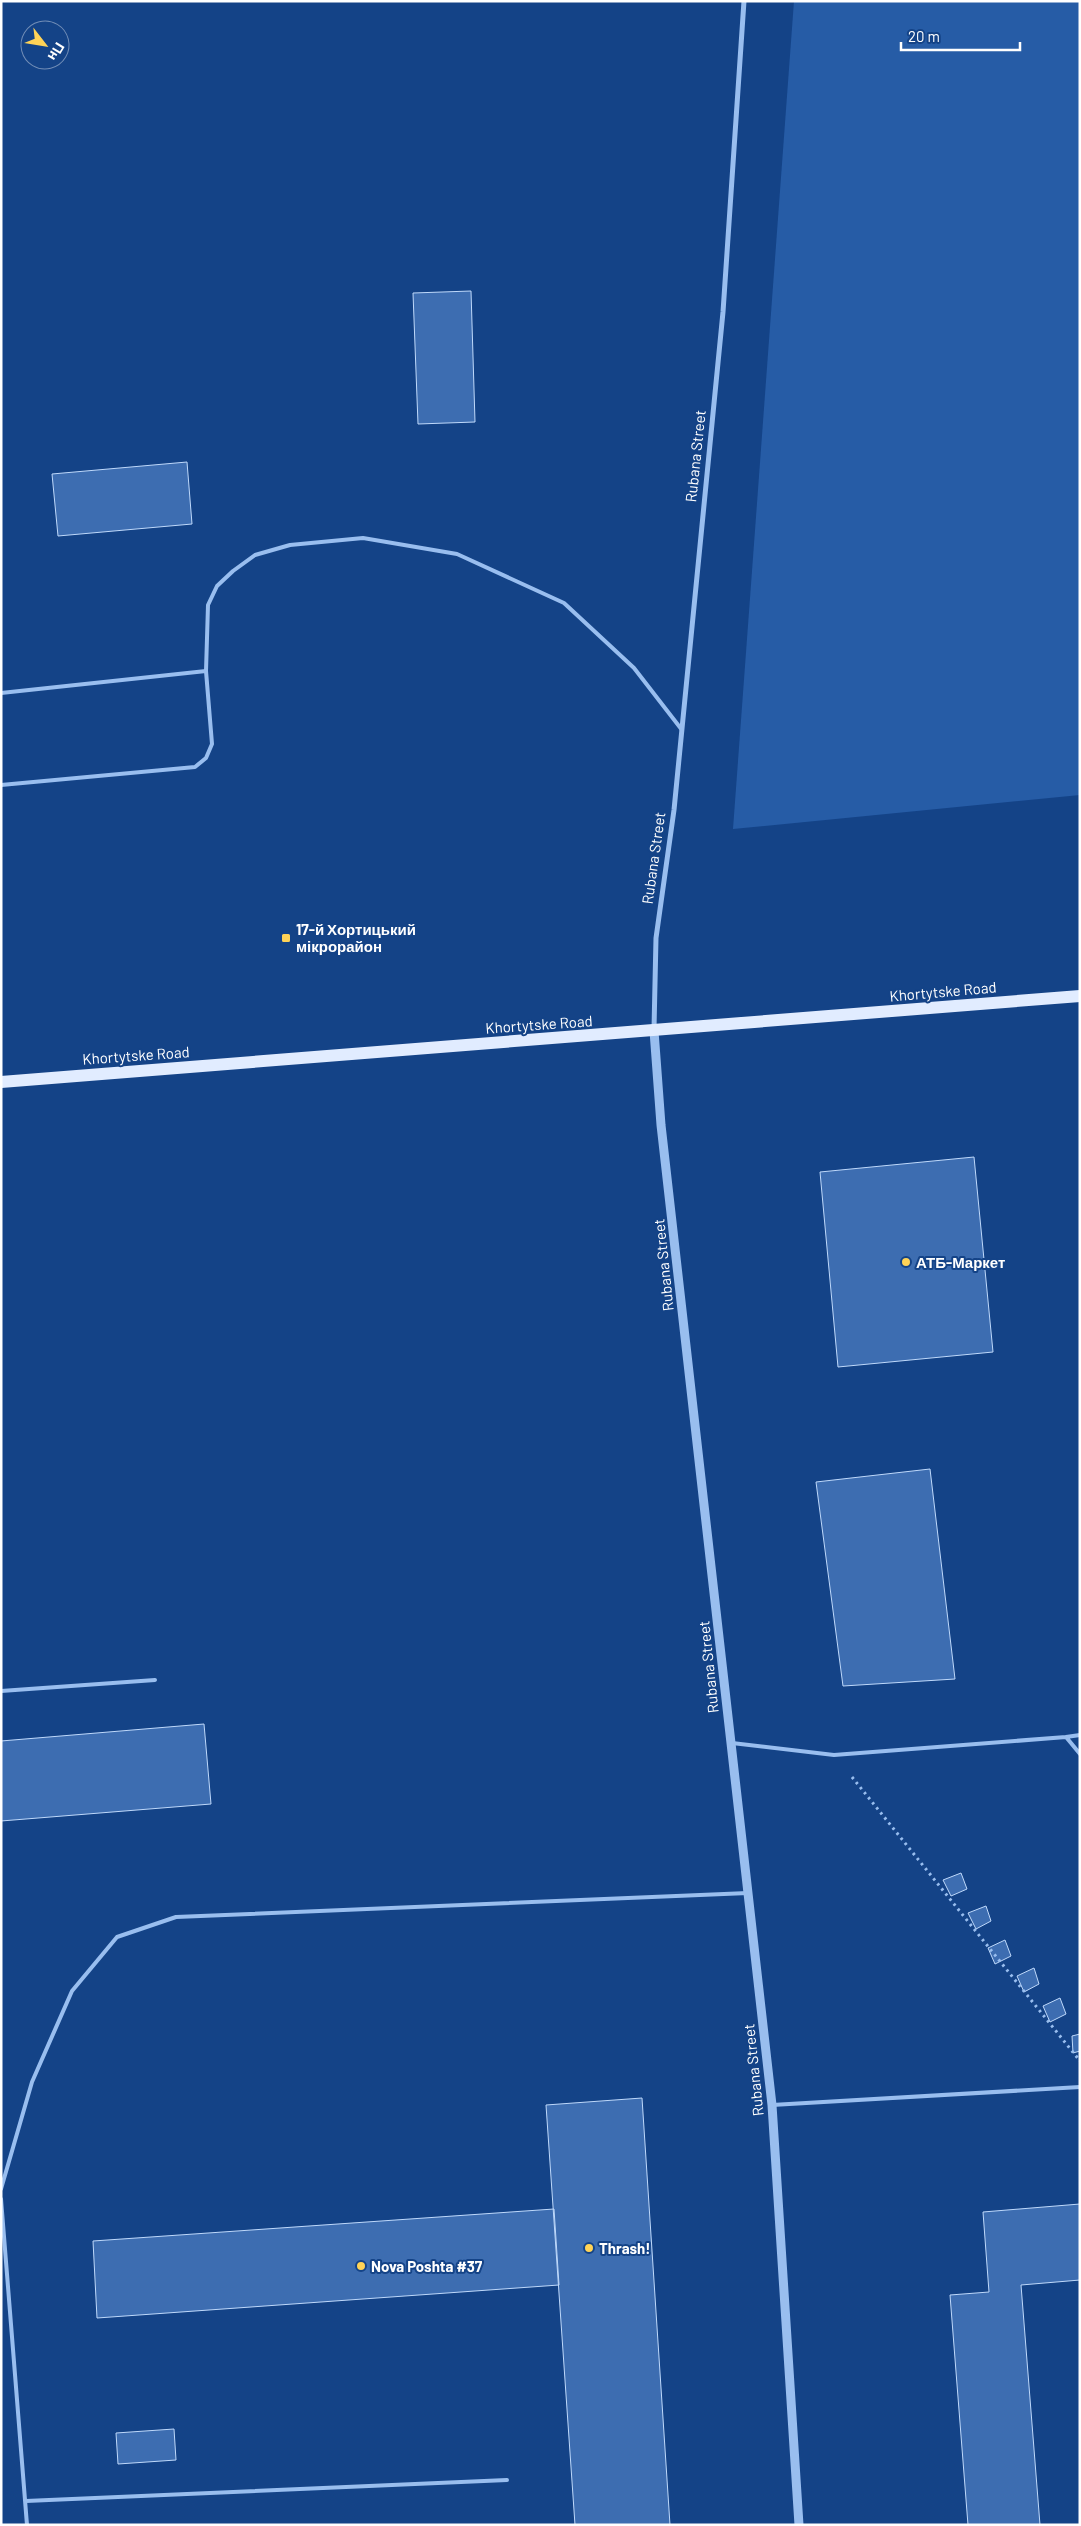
<svg xmlns="http://www.w3.org/2000/svg" width="1081" height="2526" viewBox="0 0 1081 2526" font-family="Barlow,sans-serif">
  <style>
    .green { fill: #265ca6 }
    .building { fill: #3d6db1; stroke: #bfd9fb }
    .lines { fill: none; stroke-linecap: round; stroke-linejoin: round }
    .path { stroke: #99beef; stroke-width: 3; stroke-dasharray: 2.5 4; stroke-linecap: butt }
    .service { stroke: #99beef; stroke-width: 4 }
    .minor { stroke: #99beef; stroke-width: 5 }
    .tertiary { stroke: #99beef; stroke-width: 9 }
    .primary { stroke: #e1ecff; stroke-width: 12 }
    .poi-dot { fill: #ffd357; stroke: #144387; stroke-width: 2 }
    .labels { text-anchor: middle; dominant-baseline: central; stroke-width: 4; stroke-linejoin: round; paint-order: stroke }
    .street-label { font-size: 15px; fill: #fff; stroke: #144387 }
    .poi-label { font-size: 15px; font-weight: bold; fill: #fff; stroke: #144387; text-anchor: start }
  </style>
  <rect width="100%" height="100%" fill="#144387"/>
  <path class="green" d="M794 1H1080V795L733 829Z"/>
  <path class="building" d="M471 291 475 422 418 424 413 293Z
    M187 462 192 524 58 536 52 474Z
    M974 1157 993 1352 838 1367 820 1172Z
    M930 1469 955 1679 843 1686 816 1482Z
    M204 1724 211 1804 1 1821V1741Z
    M961 1873 967 1889 951 1896 943 1880Z
    M986 1906 991 1921 976 1929 968 1913Z
    M1005 1940 1011 1956 995 1964 988 1948Z
    M1034 1968 1039 1984 1024 1992 1017 1976Z
    M1060 1998 1066 2014 1050 2022 1043 2006Z
    M1080 2034V2051L1073 2053 1072 2036Z
    M642 2098 670 2525H575L546 2105Z
    M1080 2204V2280L1021 2285 1040 2525H968L950 2295 989 2292 983 2212Z
    M554 2209 559 2285 97 2318 93 2241Z
    M174 2429 176 2460 118 2464 116 2433Z"/>
  <g class="lines">
    <path class="path" d="M852 1777 1080 2061"/>
    <path class="service" d="M1 693 206 671
      M1 785 195 767 206 758 212 744 206 671 208 605 217 586 233 571 255 555 290 545 363 538 457 554 564 603 634 668 682 730
      M1 1691 155 1680
      M1066 1737 1080 1735
      M732 1743 834 1755 1066 1737 1080 1754
      M772 2105 1080 2087
      M1 2189 32 2082 72 1991 117 1937 176 1917 748 1893
      M1 2199 27 2525
      M26 2501 507 2480"/>
    <path class="minor" d="M654 1029 656 938 674 810 723 312 744 1"/>
    <path class="tertiary" d="M654 1031 661 1125 772 2105 799 2525"/>
    <path class="primary" d="M1 1082 1080 996"/>
  </g>
  <g class="poi-dot">
    <rect x="281" y="933" width="10" height="10" rx="2.5"/>
    <circle cx="906" cy="1262" r="5"/>
    <circle cx="589" cy="2248" r="5"/>
    <circle cx="361" cy="2266" r="5"/>
  </g>
  <g class="labels">
    <g class="street-label">
      <text transform="translate(695 456) rotate(-84)">Rubana Street</text>
      <text transform="translate(653 858) rotate(-82)">Rubana Street</text>
      <text transform="translate(943 991) rotate(-5)">Khortytske Road</text>
      <text transform="translate(539 1024) rotate(-4)">Khortytske Road</text>
      <text transform="translate(136 1055) rotate(-4)">Khortytske Road</text>
      <text transform="translate(663 1265) rotate(-96)">Rubana Street</text>
      <text transform="translate(708 1667) rotate(-96)">Rubana Street</text>
      <text transform="translate(753 2070) rotate(-96)">Rubana Street</text>
    </g>
    <g class="poi-label">
      <text x="296" y="929">17-й Хортицький<tspan x="296" dy="17">мікрорайон</tspan></text>
      <text x="916" y="1262">АТБ-Маркет</text>
      <text x="599" y="2248">Thrash!</text>
      <text x="371" y="2266">Nova Poshta #37</text>
    </g>
  </g>
  <rect width="1081" height="2526" fill="none" stroke="#ffffff" stroke-width="5"/>
  <g transform="translate(45 45) rotate(121)"><circle r="24" fill="#144387" stroke="#728eb7"/>
  <path d="M0-4L9 19L0 12L-9 19Z" fill="#ffd357"/>
  <text y="-8" font-size="14" font-weight="bold" text-anchor="middle" fill="#ffffff">Пн</text>
  </g>
  <path d="M901 42v8h119v-8" fill="none" stroke="#ffffff" stroke-width="2.5"/>
  <text x="908" y="42" font-size="15" fill="#ffffff" stroke="#144387" stroke-width="4" paint-order="stroke">20 m</text>
</svg>
